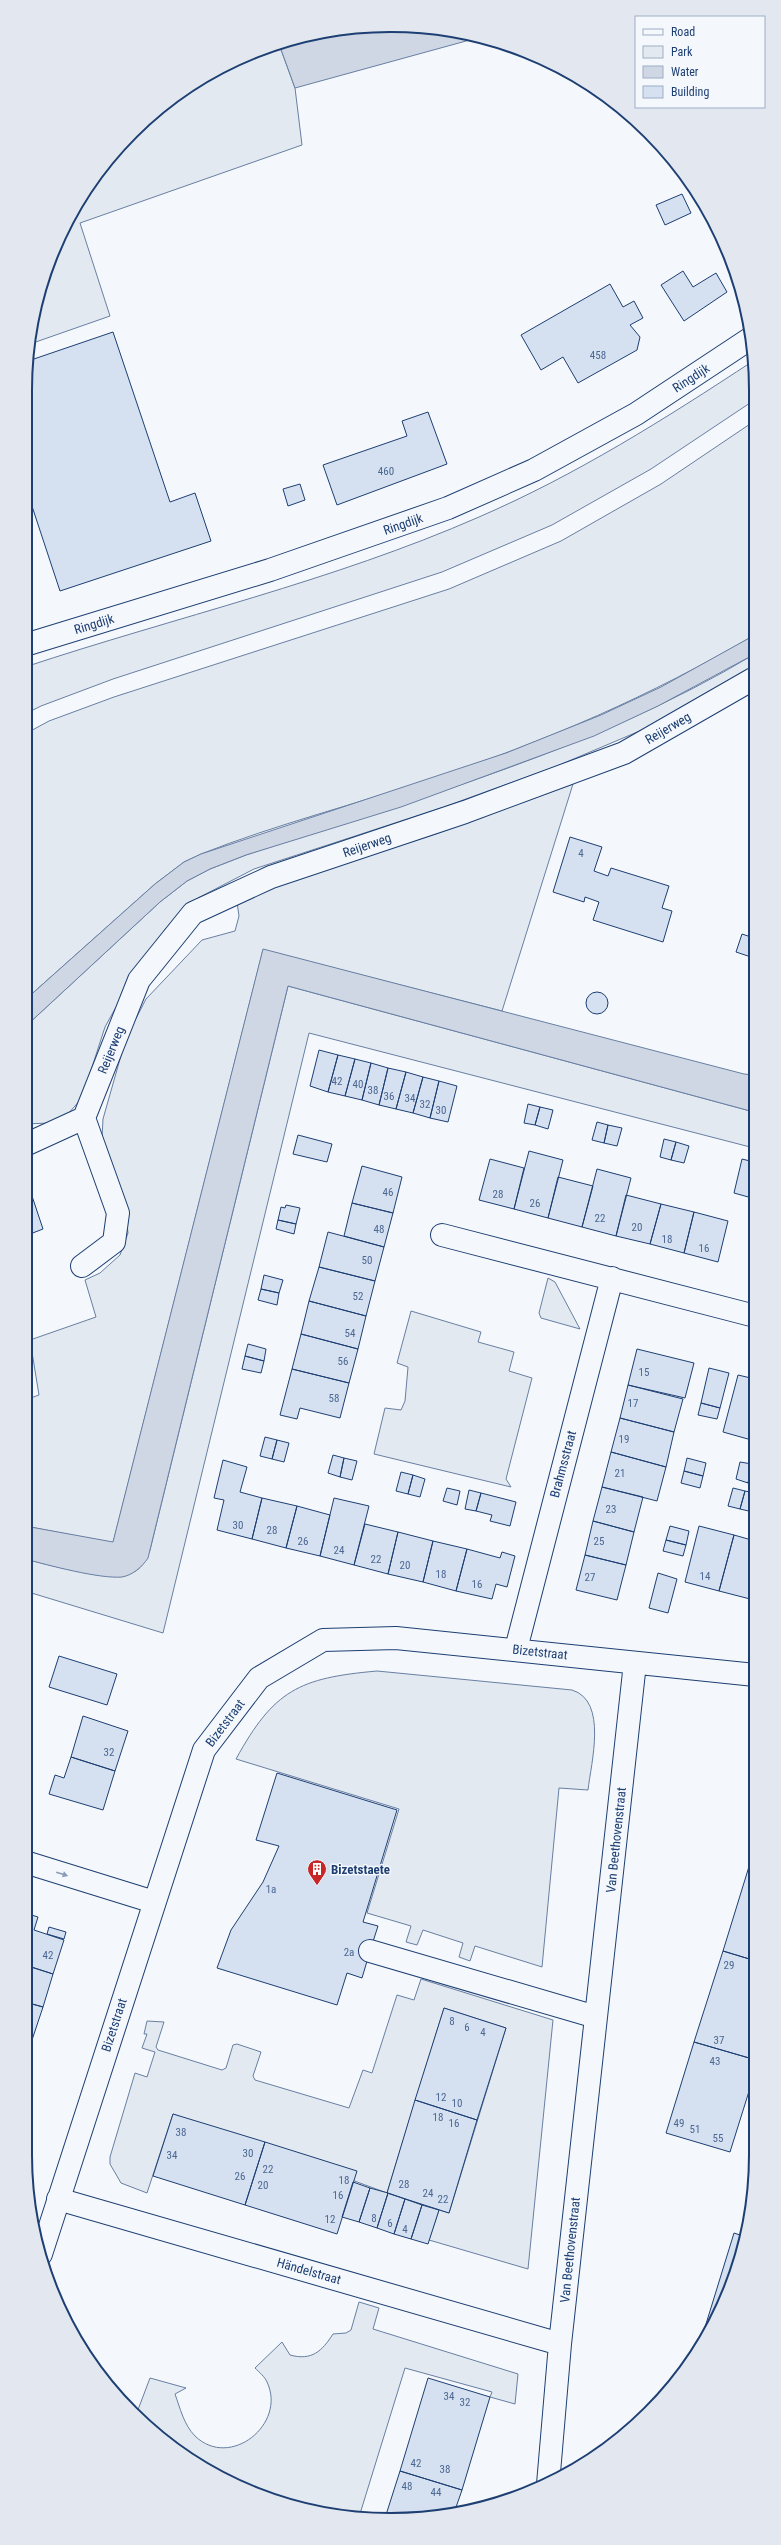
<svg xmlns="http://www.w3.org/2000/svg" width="781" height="2545" viewBox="0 0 781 2545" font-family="'Roboto Condensed',sans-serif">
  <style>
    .green { fill: #e3e9f0; stroke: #687fa3 }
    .water { fill: #cfd7e4; stroke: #687fa3 }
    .building { fill: #d5e0f0; stroke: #1d3f73 }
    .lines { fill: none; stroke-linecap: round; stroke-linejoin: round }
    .minor-casing { stroke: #1d3f73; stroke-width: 24 }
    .minor { stroke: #f4f7fb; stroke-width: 22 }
    .oneway { fill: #889bb7 }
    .labels { text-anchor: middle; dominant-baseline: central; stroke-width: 3; stroke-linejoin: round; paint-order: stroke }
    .number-label { font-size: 11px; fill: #4b6792 }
    .street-label { font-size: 13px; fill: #1d3f73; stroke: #f4f7fb }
    .poi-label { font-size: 13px; font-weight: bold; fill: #1d3f73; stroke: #f4f7fb; text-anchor: start }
    .rim { fill: none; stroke: #1d3f73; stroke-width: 2 }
  </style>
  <rect width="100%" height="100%" fill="#f4f7fb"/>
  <path class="green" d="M279 44 295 88 302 145 80 223 110 316 30 344C43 207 148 84 279 44Z
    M753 361V401L651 469 552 525 442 572 113 679 41 706 25 714V667C176 617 333 581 479 517 576 475 665 419 753 361Z
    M753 422V636C652 695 545 742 434 778 357 804 277 824 201 854L184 862 155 884 25 1000V734L49 721 114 697 449 589 561 541 661 484Z
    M753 655V672L642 730 557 766 444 807 254 869 198 898 166 928 133 976 105 1027 82 1098 67 1115 50 1123 25 1124V1027L160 902 187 881 210 869 246 855C419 798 596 749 753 655Z
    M573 784 502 1011 263 950 113 1543 25 1526V1400L39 1395 30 1340 96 1317 85 1280 100 1273 120 1255 128 1233 125 1207 102 1138 103 1119 126 1038 146 999 202 940 235 931 239 916 237 902 271 887 436 834Z
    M288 986 754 1112V1148L309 1033 163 1633 25 1591V1559C50 1565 113 1583 134 1572 143 1567 146 1559 150 1550Z
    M548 1278 555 1282 580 1329 541 1318 539 1313Z
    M411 1311 481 1332 478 1342 514 1352 509 1371 532 1378 506 1479 511 1487 374 1454 385 1408 401 1410 405 1401 408 1367 397 1363Z
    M377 1671 572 1690C608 1701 591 1763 588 1790L559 1788 542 1967 475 1946 470 1961 459 1957 463 1943 423 1930 417 1945 406 1942 411 1926 367 1913 399 1809 236 1759C274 1690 299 1678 377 1671Z
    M421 1979 553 2020 528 2269 429 2240 439 2210 449 2213 506 2028 444 2008 387 2193 173 2114 147 2193 121 2183 110 2164V2157L135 2073 147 2077 155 2052 142 2048 147 2034H144L147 2021 164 2022 156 2047 158 2050 222 2070 226 2068 233 2045 237 2044 261 2052 253 2076 255 2080 349 2108 363 2070 372 2073 397 1995 414 2000Z
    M359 2302 379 2308 373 2329 518 2374 515 2404 490 2397 492 2392 405 2368 359 2517H345L227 2481 168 2445 136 2415 150 2378 186 2388 175 2394C180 2408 184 2425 195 2436 230 2470 287 2424 267 2382 265 2377 259 2372 255 2368L282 2342 290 2355C312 2361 322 2351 333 2334L346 2333 351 2330Z"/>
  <path class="water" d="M391 25 462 32 477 38 295 88 279 44 319 32Z
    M753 636V655L658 706 594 736 401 807 246 855 210 869 187 881 160 902 25 1027V1000L155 884 184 862 201 854 506 753 601 715 661 687Z
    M263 949 744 1074 754 1075V1112L288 986 148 1558C142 1567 133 1575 122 1577 99 1579 48 1565 25 1559V1526L113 1542Z"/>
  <path class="building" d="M682 194 691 213 665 225 656 205Z
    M683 271 693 287 716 273 727 292 684 321 661 285Z
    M610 284 623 307 634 301 643 318 630 325 640 337 637 350 578 383 563 357 541 370 521 335Z
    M113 332 170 502 195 493 211 541 60 591 25 485V390L28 361Z
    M428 412 447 464 337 505 323 465 407 436 402 421Z
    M300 484 305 500 288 506 283 489Z
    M570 837 602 847 594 871 608 876 611 868 669 886 662 908 672 911 663 942 593 920 599 902 585 897 584 902 553 892Z
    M742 934 754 938V958L736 952Z
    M586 1003a11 11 0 1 1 22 0a11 11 0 1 1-22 0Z
    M319 1050 338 1055 328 1092 310 1086Z
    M338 1055 355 1059 345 1096 328 1092Z
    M355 1059 371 1063 362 1100 345 1096Z
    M371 1063 388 1068 379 1105 362 1100Z
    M388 1068 406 1072 396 1109 379 1105Z
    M406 1072 423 1077 413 1113 396 1109Z
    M423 1077 439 1081 430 1118 413 1113Z
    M439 1081 457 1086 448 1122 430 1118Z
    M528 1104 540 1107 535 1125 524 1123Z
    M540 1107 553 1110 548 1129 535 1125Z
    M597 1122 608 1125 604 1143 592 1140Z
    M608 1125 622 1128 617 1146 604 1143Z
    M298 1135 332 1144 327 1162 293 1154Z
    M664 1139 676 1142 671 1160 660 1157Z
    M676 1142 689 1146 684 1163 671 1160Z
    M529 1151 563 1160 548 1218 514 1209Z
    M490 1159 524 1168 514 1209 479 1200Z
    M742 1159 754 1162 752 1198 734 1193Z
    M362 1166 402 1177 393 1213 352 1203Z
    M597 1169 631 1178 616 1236 582 1227Z
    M558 1177 593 1186 582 1227 548 1218Z
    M29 1187 43 1229 25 1236V1189Z
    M626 1195 661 1204 650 1244 616 1236Z
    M352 1203 393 1213 384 1247 344 1236Z
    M661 1204 694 1212 684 1253 650 1244Z
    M286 1205 300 1208 296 1224 278 1220 281 1207 285 1208Z
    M694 1212 728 1221 718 1262 684 1253Z
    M278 1220 296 1224 294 1234 276 1229Z
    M328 1232 384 1247 375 1281 319 1267Z
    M319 1267 375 1281 366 1316 309 1301Z
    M264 1275 283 1280 279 1293 261 1289Z
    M261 1289 279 1293 277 1305 258 1300Z
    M309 1301 366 1316 358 1349 301 1334Z
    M301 1334 358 1349 349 1383 292 1369Z
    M248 1344 266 1349 264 1361 245 1356Z
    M637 1349 694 1363 685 1398 628 1385Z
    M245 1356 264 1361 261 1373 242 1369Z
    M709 1368 729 1373 720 1408 701 1403Z
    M292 1369 349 1383 340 1418 300 1408 297 1419 280 1415Z
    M738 1375 755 1379V1441L723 1432Z
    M628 1385 683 1399 674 1432 620 1418Z
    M701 1403 720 1408 717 1419 698 1415Z
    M620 1418 674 1432 666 1467 611 1452Z
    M265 1437 277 1440 272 1459 260 1456Z
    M277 1440 289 1443 284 1462 272 1459Z
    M611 1452 666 1467 657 1501 602 1487Z
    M333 1455 344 1458 340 1477 328 1473Z
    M344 1458 357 1461 352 1480 340 1477Z
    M687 1458 706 1463 703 1476 684 1471Z
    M223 1460 247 1467 240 1492 262 1498 252 1539 217 1530 224 1500 214 1498Z
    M740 1462 752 1464 748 1483 736 1479Z
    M752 1464 755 1465V1484L748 1483Z
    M684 1471 703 1476 700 1488 681 1483Z
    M401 1472 413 1475 408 1494 396 1491Z
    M413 1475 425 1479 420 1497 408 1494Z
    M602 1487 643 1497 634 1532 593 1521Z
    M447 1488 460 1491 457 1505 443 1501Z
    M733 1488 745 1491 740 1509 728 1506Z
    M469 1490 481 1493 476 1511 465 1509Z
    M745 1491 755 1493 753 1512 740 1509Z
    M481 1493 516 1502 510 1526 490 1521 492 1515 476 1511Z
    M262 1498 297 1506 286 1548 252 1539Z
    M334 1498 369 1506 354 1565 320 1556Z
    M297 1506 330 1515 320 1556 286 1548Z
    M593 1521 634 1532 626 1565 585 1555Z
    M365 1524 398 1532 388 1574 354 1565Z
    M670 1526 689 1531 686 1545 666 1540Z
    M699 1526 734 1535 719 1591 685 1582Z
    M398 1532 433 1541 423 1582 388 1574Z
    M734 1535 755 1541 754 1600 719 1591Z
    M666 1540 686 1545 683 1556 663 1551Z
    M433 1541 467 1549 456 1591 423 1582Z
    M467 1549 500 1558 502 1552 515 1556 507 1587 496 1584 492 1599 456 1591Z
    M585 1555 626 1565 617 1600 576 1590Z
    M658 1573 677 1579 668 1613 649 1608Z
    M59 1656 117 1674 107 1705 49 1687Z
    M83 1716 128 1731 115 1771 71 1757Z
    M71 1757 115 1771 103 1810 49 1794 55 1775 64 1778Z
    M277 1773 397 1810 363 1922 378 1926 370 1951 362 1978 347 1973 337 2005 217 1968 231 1930 263 1882 279 1846 256 1840Z
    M755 1844V1861L751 1860Z
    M751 1860 755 1861 756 1961 723 1951Z
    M25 1913 38 1917 34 1930 64 1940 53 1974 25 1965Z
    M49 1927 66 1932 64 1939 47 1934Z
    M723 1951 756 1961V2060L694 2042Z
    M25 1965 53 1974 43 2007 25 2002Z
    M25 2002 43 2007 32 2040 25 2038Z
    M444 2008 506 2028 477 2120 415 2100Z
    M25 2038 32 2040 25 2063Z
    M694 2042 756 2060V2069L730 2152 666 2133Z
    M415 2100 477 2120 449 2213 387 2193Z
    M173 2114 265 2142 245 2205 153 2176Z
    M265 2142 357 2171 337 2234 245 2205Z
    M353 2182 370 2188 359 2222 342 2217Z
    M370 2188 388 2193 377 2228 359 2222Z
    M388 2193 405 2199 394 2234 377 2228Z
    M405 2199 422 2205 411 2239 394 2234Z
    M422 2205 439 2210 428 2244 411 2239Z
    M734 2233 746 2237 728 2294 712 2325 706 2324Z
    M706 2324 712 2325 696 2354Z
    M428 2378 490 2397 462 2490 400 2471Z
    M400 2471 462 2490 454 2513 414 2519 385 2518Z"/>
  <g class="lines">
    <g class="minor-casing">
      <path id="minor" d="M25 645 270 570 448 508 534 470 636 414 751 338
        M25 1145 84 1118
        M442 1235 755 1316
        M82 1266 114 1242 118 1213 84 1118 139 980 193 913 271 877 465 812 624 753 753 679
        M516 1649 612 1278
        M25 1862 154 1902
        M370 1951 596 2017
        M58 2199 560 2344
        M41 2254 204 1750 259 1678 323 1640 396 1638 755 1675
        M548 2484 560 2344 635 1663"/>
    </g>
    <use href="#minor" class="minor"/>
  </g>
  <defs><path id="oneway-solid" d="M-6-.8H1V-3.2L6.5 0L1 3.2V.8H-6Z"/></defs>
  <use class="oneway" href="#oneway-solid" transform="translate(62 1874) rotate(17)"/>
  <defs>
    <g id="building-pin" transform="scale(1)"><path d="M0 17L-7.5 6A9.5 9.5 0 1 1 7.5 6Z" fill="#c62828" stroke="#f4f7fb"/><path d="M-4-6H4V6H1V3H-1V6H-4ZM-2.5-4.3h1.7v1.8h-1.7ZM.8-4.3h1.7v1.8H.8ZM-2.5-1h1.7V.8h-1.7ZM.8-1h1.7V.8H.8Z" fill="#fff"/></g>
  </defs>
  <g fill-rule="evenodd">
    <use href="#building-pin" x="317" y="1869"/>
  </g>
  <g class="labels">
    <g class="number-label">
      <text x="598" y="355">458</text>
      <text x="386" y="471">460</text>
      <text x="581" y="853">4</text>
      <text x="337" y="1081">42</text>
      <text x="358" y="1084">40</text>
      <text x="373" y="1090">38</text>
      <text x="389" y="1096">36</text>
      <text x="410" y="1098">34</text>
      <text x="425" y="1104">32</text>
      <text x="441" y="1110">30</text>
      <text x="388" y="1192">46</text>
      <text x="498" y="1194">28</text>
      <text x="535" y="1203">26</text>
      <text x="600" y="1218">22</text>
      <text x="637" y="1227">20</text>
      <text x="379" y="1229">48</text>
      <text x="667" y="1239">18</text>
      <text x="704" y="1248">16</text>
      <text x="367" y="1260">50</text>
      <text x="358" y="1296">52</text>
      <text x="350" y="1333">54</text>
      <text x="343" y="1361">56</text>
      <text x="644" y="1372">15</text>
      <text x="334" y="1398">58</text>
      <text x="633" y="1403">17</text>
      <text x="624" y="1439">19</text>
      <text x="620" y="1473">21</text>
      <text x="611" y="1509">23</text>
      <text x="238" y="1525">30</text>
      <text x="272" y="1530">28</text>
      <text x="303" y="1541">26</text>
      <text x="599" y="1541">25</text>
      <text x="339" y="1550">24</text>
      <text x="376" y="1559">22</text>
      <text x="405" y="1565">20</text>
      <text x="441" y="1574">18</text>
      <text x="705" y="1576">14</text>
      <text x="590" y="1577">27</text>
      <text x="477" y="1584">16</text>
      <text x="109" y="1752">32</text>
      <text x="271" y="1889">1a</text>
      <text x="349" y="1952">2a</text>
      <text x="48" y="1955">42</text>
      <text x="729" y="1965">29</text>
      <text x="452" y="2021">8</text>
      <text x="467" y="2027">6</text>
      <text x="483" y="2032">4</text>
      <text x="719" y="2040">37</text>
      <text x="715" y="2061">43</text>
      <text x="441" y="2097">12</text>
      <text x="457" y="2103">10</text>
      <text x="438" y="2117">18</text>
      <text x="454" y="2123">16</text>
      <text x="679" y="2123">49</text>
      <text x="695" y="2129">51</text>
      <text x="181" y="2132">38</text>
      <text x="718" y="2138">55</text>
      <text x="248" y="2153">30</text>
      <text x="172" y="2155">34</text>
      <text x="268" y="2169">22</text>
      <text x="240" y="2176">26</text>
      <text x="344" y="2180">18</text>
      <text x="404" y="2184">28</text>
      <text x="263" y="2185">20</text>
      <text x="428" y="2193">24</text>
      <text x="338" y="2195">16</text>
      <text x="443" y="2199">22</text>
      <text x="374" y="2218">8</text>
      <text x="330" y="2219">12</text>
      <text x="390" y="2223">6</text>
      <text x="405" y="2229">4</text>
      <text x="449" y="2396">34</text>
      <text x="465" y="2402">32</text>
      <text x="416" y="2463">42</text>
      <text x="445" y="2469">38</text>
      <text x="407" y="2486">48</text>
      <text x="436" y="2492">44</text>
    </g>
    <g class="street-label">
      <text transform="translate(691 378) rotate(-33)">Ringdijk</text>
      <text transform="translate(403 524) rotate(-19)">Ringdijk</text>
      <text transform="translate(94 624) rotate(-17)">Ringdijk</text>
      <text transform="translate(668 728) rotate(-30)">Reijerweg</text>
      <text transform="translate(367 845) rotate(-19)">Reijerweg</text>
      <text transform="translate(111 1050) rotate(-68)">Reijerweg</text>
      <text transform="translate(563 1464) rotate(-75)">Brahmsstraat</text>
      <text transform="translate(540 1652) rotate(6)">Bizetstraat</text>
      <text transform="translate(225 1723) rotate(-53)">Bizetstraat</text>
      <text transform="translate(616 1840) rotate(-84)">Van Beethovenstraat</text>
      <text transform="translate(114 2025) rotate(-72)">Bizetstraat</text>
      <text transform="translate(570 2250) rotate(-84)">Van Beethovenstraat</text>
      <text transform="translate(309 2271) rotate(16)">Händelstraat</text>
    </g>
    <g class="poi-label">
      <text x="331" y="1869">Bizetstaete</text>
    </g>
  </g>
  <path d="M0 0H781V2545H0ZM390 32H391A358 358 0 0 1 749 390V2155A358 358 0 0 1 391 2513H390A358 358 0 0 1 32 2155V390A358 358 0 0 1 390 32Z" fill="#e3e8f0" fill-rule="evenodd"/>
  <path class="rim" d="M390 32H391A358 358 0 0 1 749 390V2155A358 358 0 0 1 391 2513H390A358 358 0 0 1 32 2155V390A358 358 0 0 1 390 32Z"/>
  <rect x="635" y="16" width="130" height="92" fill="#f4f7fb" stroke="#9eadc5"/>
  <rect x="643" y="29" width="20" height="6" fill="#f4f7fb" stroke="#9eadc5"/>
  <text x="671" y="36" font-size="12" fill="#1d3f73">Road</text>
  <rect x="643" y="46" width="20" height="12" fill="#e3e9f0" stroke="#9eadc5"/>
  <text x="671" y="56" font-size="12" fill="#1d3f73">Park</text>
  <rect x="643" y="66" width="20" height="12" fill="#cfd7e4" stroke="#9eadc5"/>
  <text x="671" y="76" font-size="12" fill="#1d3f73">Water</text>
  <rect x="643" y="86" width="20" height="12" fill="#d5e0f0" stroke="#9eadc5"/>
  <text x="671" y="96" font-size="12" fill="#1d3f73">Building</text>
</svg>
